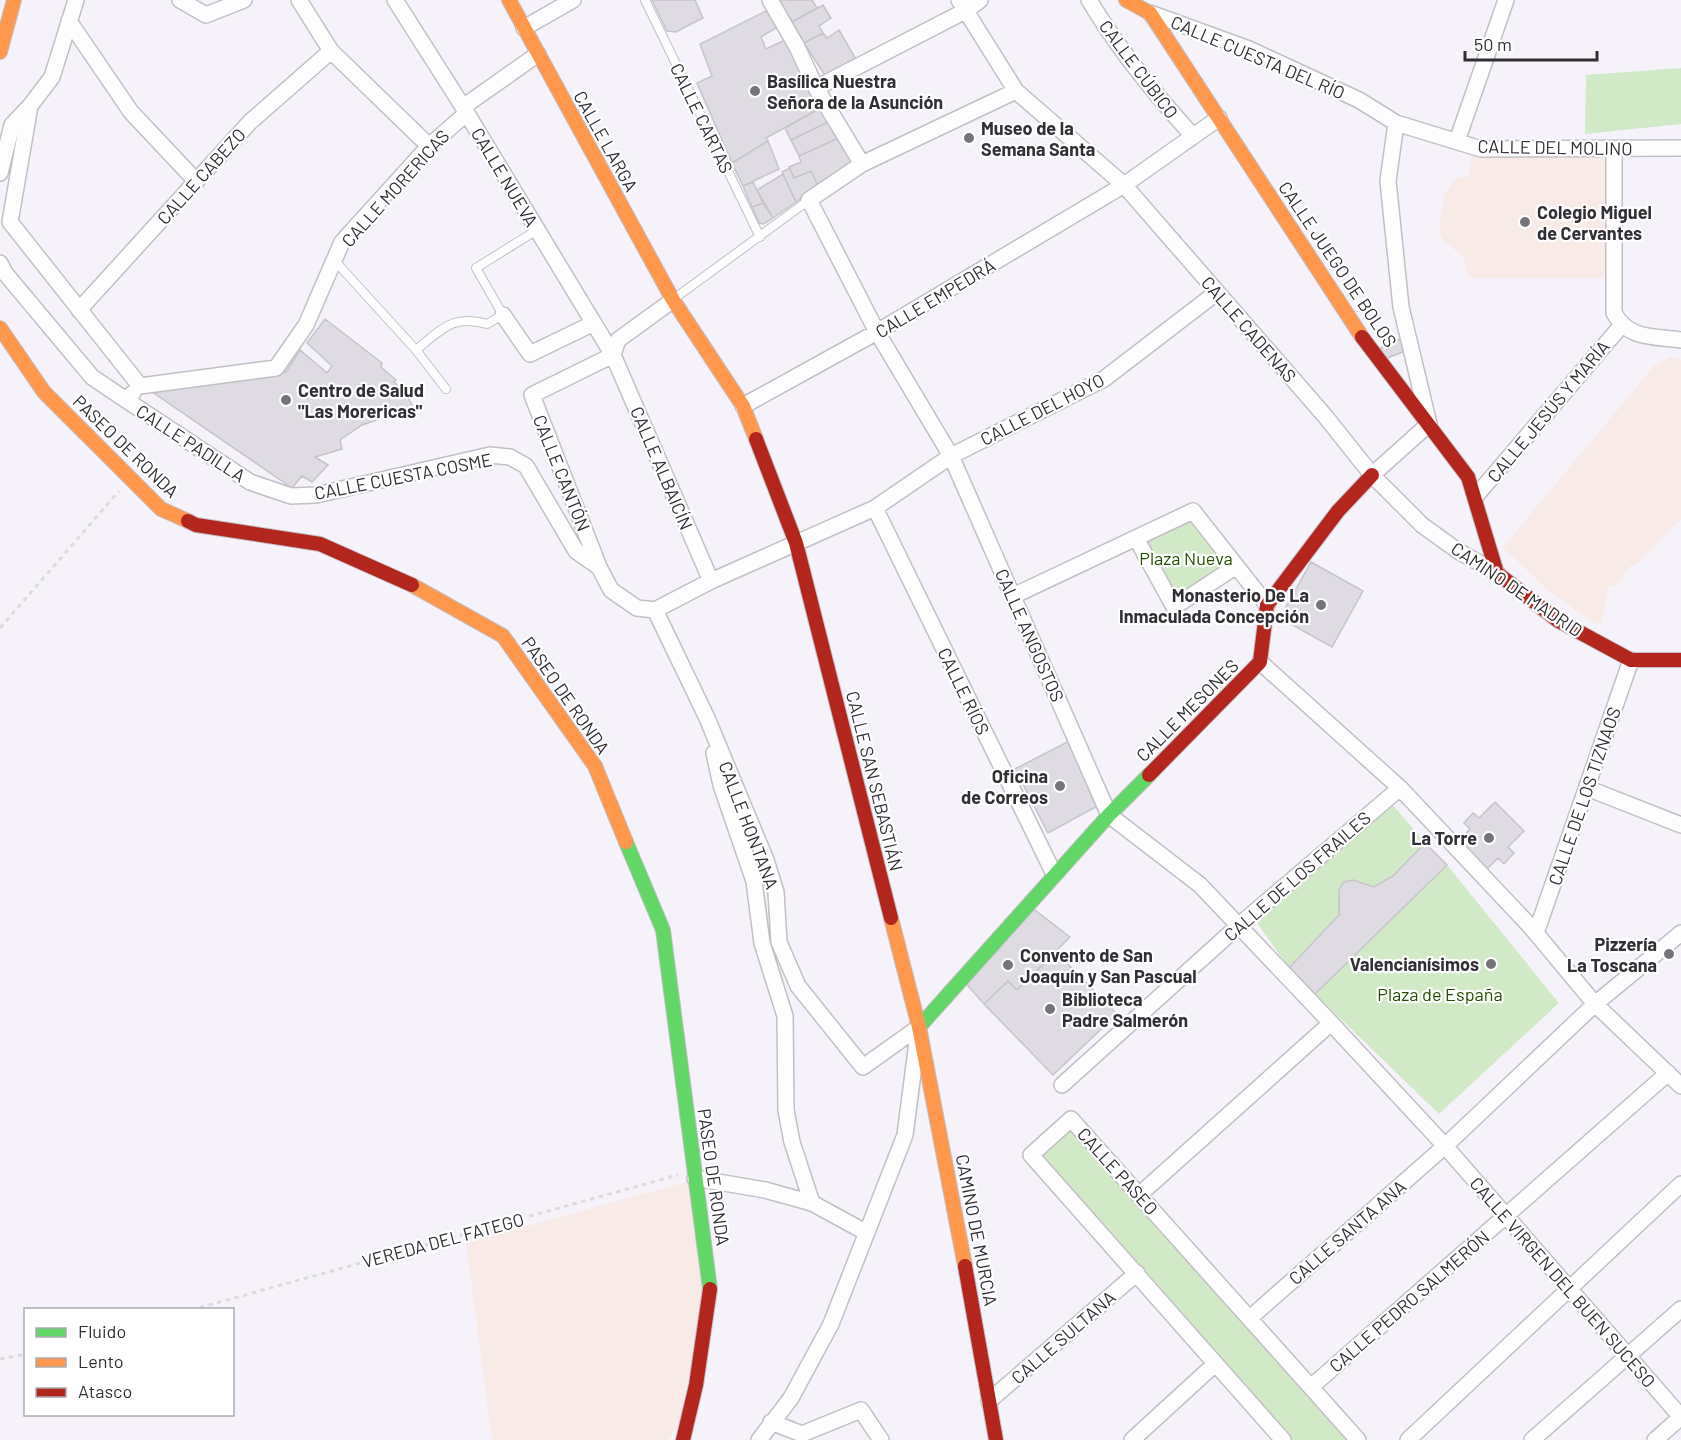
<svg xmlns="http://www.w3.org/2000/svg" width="1681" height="1440" viewBox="0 0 1681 1440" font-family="Barlow,sans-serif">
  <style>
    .education { fill: #f8eae7 }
    .green { fill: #d2e9c7 }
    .building { fill: #dedbe2; stroke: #c6c3ca; stroke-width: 1.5 }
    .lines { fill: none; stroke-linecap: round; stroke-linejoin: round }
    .lane-casing { stroke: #c2bfc5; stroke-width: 10 }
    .street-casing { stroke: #c2bfc5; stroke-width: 18 }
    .fast-casing { stroke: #c2bfc5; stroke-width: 16 }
    .slow-casing { stroke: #c2bfc5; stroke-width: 16 }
    .jam-casing { stroke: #c2bfc5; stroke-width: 16 }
    .path { stroke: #dcdadd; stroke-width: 3; stroke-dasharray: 4.5 4.5; stroke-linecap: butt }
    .lane { stroke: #fefdfe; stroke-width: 8 }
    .street { stroke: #fefdfe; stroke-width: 15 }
    .fast { stroke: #63d668; stroke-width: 14 }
    .slow { stroke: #ff974d; stroke-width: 14 }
    .jam { stroke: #b3261e; stroke-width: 14 }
    .poi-dot { fill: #767379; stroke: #fff; stroke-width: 2 }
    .labels { text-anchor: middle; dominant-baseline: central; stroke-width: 4.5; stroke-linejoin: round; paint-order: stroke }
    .street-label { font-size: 18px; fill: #312e34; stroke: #fff }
    .poi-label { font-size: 18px; font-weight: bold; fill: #312e34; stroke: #fff; text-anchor: start }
    .park-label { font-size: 18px; fill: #224e00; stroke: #fff }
  </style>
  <rect width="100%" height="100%" fill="#f6f2fa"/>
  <path class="education" d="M1472 151 1610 152V257L1603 278H1469L1463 256 1444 242 1439 231 1444 196 1455 179 1469 176Z
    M1671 357 1681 360V519L1638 563 1630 566 1618 585 1608 586 1602 622 1595 624 1546 589 1503 547 1655 365Z
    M690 1181 706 1294 679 1424 668 1440H492L466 1243Z"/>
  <path class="green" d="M1681 68V124L1585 134 1586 75Z
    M1193 511 1235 567 1174 607 1136 538Z
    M1387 798 1425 843 1393 876 1374 887 1353 880 1344 882 1339 890V915L1289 968 1255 920Z
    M1447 865 1559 1003 1439 1114 1315 994Z
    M1071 1119 1358 1440H1283L1031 1155Z"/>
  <path class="building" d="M652 0H695L703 18 676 32 667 31Z
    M779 0H812L817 8 792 22Z
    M823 5 831 18 819 26 823 33 804 43 792 22Z
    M768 10 776 28 761 37 766 49 785 40 824 106 766 138 768 141 732 163 697 83 712 76 700 44Z
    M839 30 857 61 826 77 804 43 823 33 827 38Z
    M824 106 832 120 791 140 785 128Z
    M832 120 841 137 799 156 791 140Z
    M841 137 852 163 818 186 811 171 794 178 789 167 801 162 799 156Z
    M768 141 779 169 743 186 732 163Z
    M790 168 794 178 811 171 818 186 796 202 782 172Z
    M783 174 796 202 773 218 757 190Z
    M753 182 763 203 752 207 743 186Z
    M763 203 773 218 764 224 759 223 752 207Z
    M325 319 382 363 381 367 396 380 394 382 405 392 413 407 362 425 340 440 342 449 315 457 328 465 312 482 302 476 292 488 151 391 233 372H286L300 350 327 373 332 366 307 343Z
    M1400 339 1405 351 1385 359 1378 349Z
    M1311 562 1363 591 1332 647 1280 618Z
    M1075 738 1103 803 1048 833 1015 769Z
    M1495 802 1524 831 1508 847 1514 853 1504 864 1498 858 1483 873 1455 844 1470 829 1464 823 1473 813 1479 818Z
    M1425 843 1447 865 1315 994 1289 968 1339 915V890L1344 882 1353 880 1374 887 1393 876Z
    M1031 907 1070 937 1017 990 1008 981 984 1004 962 979Z
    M1056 952 1117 1014 1053 1075 984 1004 1008 981 1017 990Z"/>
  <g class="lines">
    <g class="lane-casing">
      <path id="lane" d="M645 0 760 237
        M334 260 416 350C442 329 453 314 487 324L503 315 476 268 537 230
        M675 298 809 200
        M416 350 446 389"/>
    </g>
    <g class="street-casing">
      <path id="street" d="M76 0 52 77 30 106 10 222 140 386
        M180 0 206 15 244 0
        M299 0 331 51 429 146
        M395 0 463 107 613 355 711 581
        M770 0 797 47 816 88 862 164
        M959 0 1016 91 1124 185 1325 416 1372 475 1422 525 1458 551 1497 573
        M1089 0C1118 49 1154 93 1192 135
        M1150 13 1249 49 1359 100 1396 123 1481 149 1681 148
        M69 21 131 112 196 181
        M524 28 573 0
        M816 88 967 10 980 0
        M1016 91 862 164 809 200 877 332 951 456 1109 815 1200 885 1331 1023 1445 1146 1681 1417
        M463 107 538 54
        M1457 141 1506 0
        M1614 149V313C1629 340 1653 336 1681 340
        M0 173 12 125 30 106
        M0 263 5 273 92 377 126 400 133 393
        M79 310 250 122 331 51
        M503 315 530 354 594 323
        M613 355 618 340 673 300
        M140 386 276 368 306 325 342 242 429 146 467 113
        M126 400 250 482 291 496 316 495 490 455 510 457 526 466 576 551 599 567 611 590 637 608 655 610
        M743 406 877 332 1124 185 1219 118
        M1372 475 1429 424 1401 307 1388 181 1396 123
        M1475 497 1621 326
        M875 508 1054 874
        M1136 538 1174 607 1235 567
        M599 567 532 395 613 355
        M1013 596 1193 511 1267 605
        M655 610 711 581 875 508 951 456 1104 379 1216 293
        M655 610 707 718 766 860 776 892 779 942 798 986 863 1067 919 1027
        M1260 662 1400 788 1529 925 1595 1004 1681 1086
        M714 753 721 785 754 881 762 943 785 1016 786 1110 792 1142 812 1203
        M1587 788 1681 825
        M1536 933 1631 660
        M1062 1085 1237 927 1400 788
        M695 1178 765 1190 812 1203 867 1233
        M1139 1195 1331 1023
        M1250 1318 1445 1146 1595 1004 1681 933
        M1311 1387 1668 1073
        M989 1401 1137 1273
        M771 1422 802 1434 861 1410 881 1440
        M759 1440 791 1398 831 1324 905 1135 917 1042
        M1132 1440 1215 1364
        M1283 1440 1031 1155 1071 1119 1358 1440
        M1408 1440 1681 1184
        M1532 1440 1681 1309
        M1655 1440 1681 1417"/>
    </g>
    <g class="fast-casing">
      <path id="fast" d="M626 842 663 930 710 1289
        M919 1027 1109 815 1149 775"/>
    </g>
    <g class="slow-casing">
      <path id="slow" d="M509 0 673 300 743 406 756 439
        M1126 0 1150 13 1362 337
        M0 52 14 0
        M0 328 44 392 161 509 188 521
        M412 585 503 636 595 766 626 842
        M891 918 919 1027 965 1266"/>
    </g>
    <g class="jam-casing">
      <path id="jam" d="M1362 337 1468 477 1497 573 1557 620 1631 660H1681
        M756 439 796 543 891 918
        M188 521 196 525 320 544 412 585
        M1149 775 1260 662 1267 605 1338 511 1372 475
        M965 1266 996 1440
        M683 1440 696 1385 710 1289"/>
    </g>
    <path class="path" d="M0 628 119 491
      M191 1310 678 1175
      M0 1359 26 1354"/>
    <use href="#lane" class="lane"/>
    <use href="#street" class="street"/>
    <use href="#fast" class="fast"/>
    <use href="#slow" class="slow"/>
    <use href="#jam" class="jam"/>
  </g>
  <g class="poi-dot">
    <circle cx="755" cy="91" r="6"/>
    <circle cx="969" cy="138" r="6"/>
    <circle cx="1525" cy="222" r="6"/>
    <circle cx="286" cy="400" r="6"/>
    <circle cx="1321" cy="605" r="6"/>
    <circle cx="1060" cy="786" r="6"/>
    <circle cx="1489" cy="838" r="6"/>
    <circle cx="1669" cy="954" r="6"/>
    <circle cx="1491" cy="964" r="6"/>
    <circle cx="1008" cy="965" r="6"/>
    <circle cx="1050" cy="1009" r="6"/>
  </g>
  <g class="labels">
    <g class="street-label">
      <text transform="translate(1258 57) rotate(23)">CALLE CUESTA DEL RÍO</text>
      <text transform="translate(1139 69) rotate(53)">CALLE CÚBICO</text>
      <text transform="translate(702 118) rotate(64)">CALLE CARTAS</text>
      <text transform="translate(606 141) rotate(61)">CALLE LARGA</text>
      <text transform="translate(1555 147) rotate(1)">CALLE DEL MOLINO</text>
      <text transform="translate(201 176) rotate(-48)">CALLE CABEZO</text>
      <text transform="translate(505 177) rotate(59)">CALLE NUEVA</text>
      <text transform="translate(395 188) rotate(-48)">CALLE MORERICAS</text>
      <text transform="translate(1338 264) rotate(56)">CALLE JUEGO DE BOLOS</text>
      <text transform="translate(935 298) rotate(-31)">CALLE EMPEDRÁ</text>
      <text transform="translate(1249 329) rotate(49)">CALLE CADENAS</text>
      <text transform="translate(1042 409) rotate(-27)">CALLE DEL HOYO</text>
      <text transform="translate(1548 411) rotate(-50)">CALLE JESÚS Y MARÍA</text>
      <text transform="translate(191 443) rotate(33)">CALLE PADILLA</text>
      <text transform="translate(126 446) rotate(44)">PASEO DE RONDA</text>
      <text transform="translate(662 468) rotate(67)">CALLE ALBAICÍN</text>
      <text transform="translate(562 473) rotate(68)">CALLE CANTÓN</text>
      <text transform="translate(403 476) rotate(-11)">CALLE CUESTA COSME</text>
      <text transform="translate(1517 589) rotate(34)">CAMINO DE MADRID</text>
      <text transform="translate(1030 635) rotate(66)">CALLE ANGOSTOS</text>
      <text transform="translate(964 691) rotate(64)">CALLE RÍOS</text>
      <text transform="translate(566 695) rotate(55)">PASEO DE RONDA</text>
      <text transform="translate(1187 710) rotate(-45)">CALLE MESONES</text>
      <text transform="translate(875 781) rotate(76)">CALLE SAN SEBASTIÁN</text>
      <text transform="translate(1584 796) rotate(-71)">CALLE DE LOS TIZNAOS</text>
      <text transform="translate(749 825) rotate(69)">CALLE HONTANA</text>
      <text transform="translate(1297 876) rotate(-41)">CALLE DE LOS FRAILES</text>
      <text transform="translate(1118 1171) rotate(48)">CALLE PASEO</text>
      <text transform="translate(714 1177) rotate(82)">PASEO DE RONDA</text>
      <text transform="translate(977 1230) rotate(79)">CAMINO DE MURCIA</text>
      <text transform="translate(1347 1232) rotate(-41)">CALLE SANTA ANA</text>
      <text transform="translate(443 1240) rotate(-15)">VEREDA DEL FATEGO</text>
      <text transform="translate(1563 1282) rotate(49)">CALLE VIRGEN DEL BUEN SUCESO</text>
      <text transform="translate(1409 1301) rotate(-41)">CALLE PEDRO SALMERÓN</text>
      <text transform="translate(1063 1337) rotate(-41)">CALLE SULTANA</text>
    </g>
    <g class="poi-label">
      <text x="767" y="81">Basílica Nuestra<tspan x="767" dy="21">Señora de la Asunción</tspan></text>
      <text x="981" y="128">Museo de la<tspan x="981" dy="21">Semana Santa</tspan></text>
      <text x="1537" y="212">Colegio Miguel<tspan x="1537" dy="21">de Cervantes</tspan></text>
      <text x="298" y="390">Centro de Salud<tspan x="298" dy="21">"Las Morericas"</tspan></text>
      <text x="1309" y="595" text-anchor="end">Monasterio De La<tspan x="1309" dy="21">Inmaculada Concepción</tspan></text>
      <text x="1048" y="776" text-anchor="end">Oficina<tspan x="1048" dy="21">de Correos</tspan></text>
      <text x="1477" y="838" text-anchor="end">La Torre</text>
      <text x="1657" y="944" text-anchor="end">Pizzería<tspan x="1657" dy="21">La Toscana</tspan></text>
      <text x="1020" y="955">Convento de San<tspan x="1020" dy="21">Joaquín y San Pascual</tspan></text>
      <text x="1479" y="964" text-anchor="end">Valencianísimos</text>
      <text x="1062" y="999">Biblioteca<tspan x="1062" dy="21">Padre Salmerón</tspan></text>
    </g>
    <g class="park-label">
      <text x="1186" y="558">Plaza Nueva</text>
      <text x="1440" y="994">Plaza de España</text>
    </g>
  </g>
  <rect x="24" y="1308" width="210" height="108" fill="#ffffff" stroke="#adabae" stroke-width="1.5"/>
  <rect x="36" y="1328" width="30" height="9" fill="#63d668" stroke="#adabae" stroke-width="1.5"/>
  <text x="78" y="1338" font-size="18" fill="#312e34">Fluido</text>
  <rect x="36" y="1358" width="30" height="9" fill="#ff974d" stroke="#adabae" stroke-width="1.5"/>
  <text x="78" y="1368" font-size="18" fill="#312e34">Lento</text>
  <rect x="36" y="1388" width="30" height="9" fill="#b3261e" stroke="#adabae" stroke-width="1.5"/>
  <text x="78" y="1398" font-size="18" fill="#312e34">Atasco</text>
  <path d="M1465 51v9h132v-9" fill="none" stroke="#312e34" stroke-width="3"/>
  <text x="1474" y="51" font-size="18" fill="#312e34" stroke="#ffffff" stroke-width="4.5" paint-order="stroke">50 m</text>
</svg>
